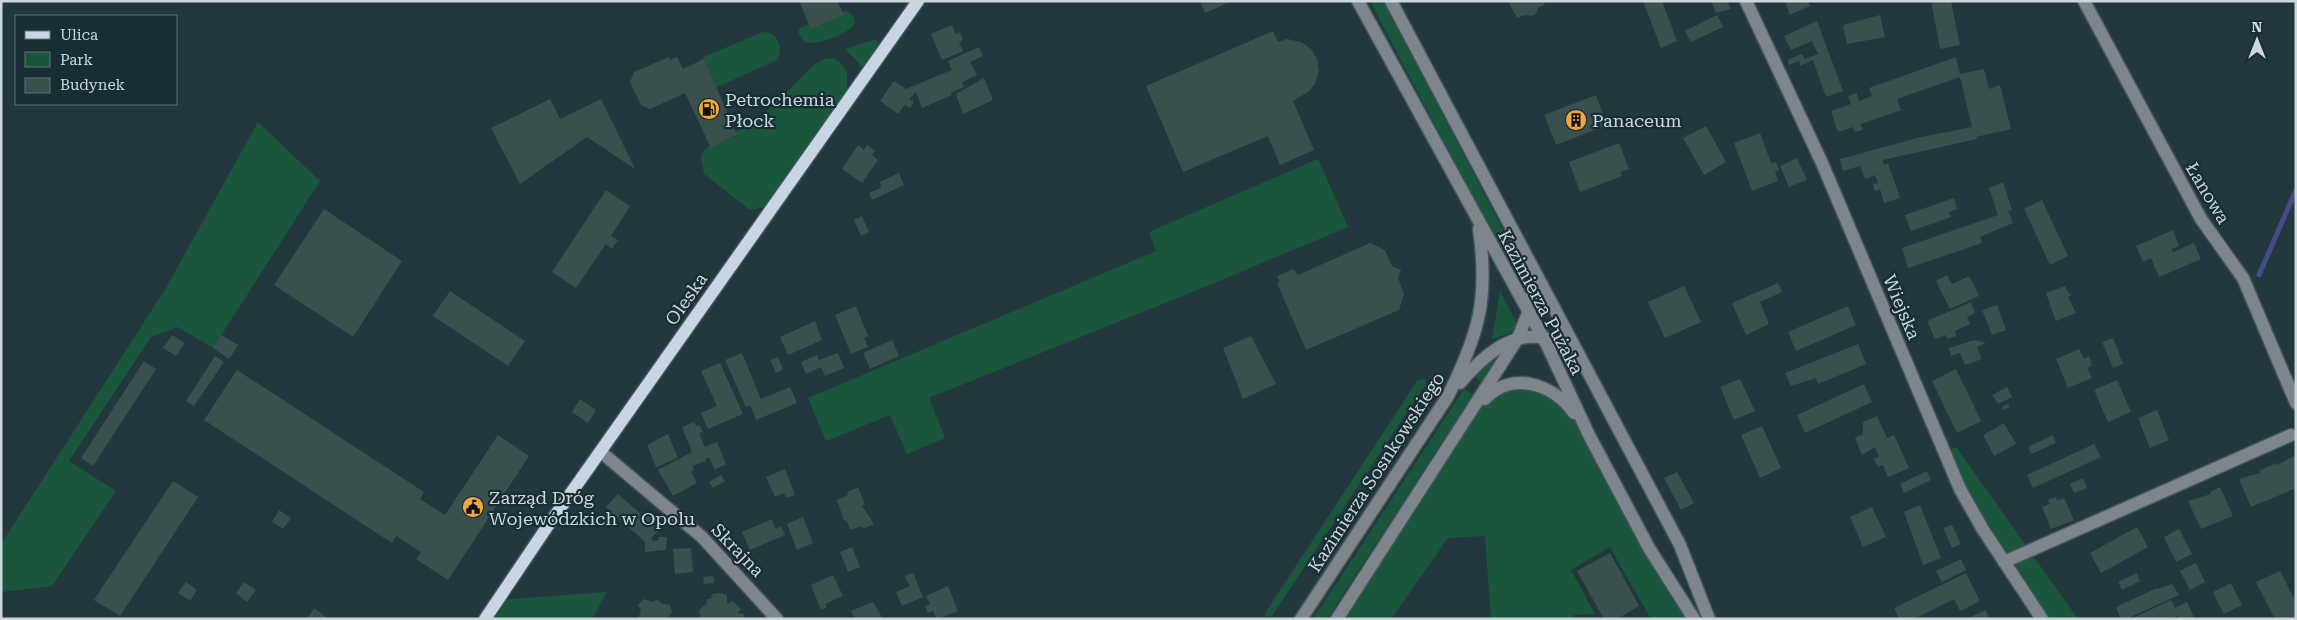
<svg xmlns="http://www.w3.org/2000/svg" width="2297" height="620" viewBox="0 0 2297 620" font-family="'Roboto Serif',serif">
  <style>
    .green { fill: #1a563c }
    .lines { fill: none; stroke-linecap: round; stroke-linejoin: round }
    .stream { stroke: #464b87; stroke-width: 5 }
    .building { fill: #39504e }
    .minor-casing { stroke: #41555a; stroke-width: 15 }
    .major-casing { stroke: #41555a; stroke-width: 15 }
    .minor { stroke: #7e858c; stroke-width: 12 }
    .major { stroke: #c8d6e4; stroke-width: 12 }
    .labels { text-anchor: middle; dominant-baseline: central; stroke-width: 4.5; stroke-linejoin: round; paint-order: stroke }
    .poi-label { font-size: 18px; fill: #cbd7db; stroke: #192e34; text-anchor: start }
    .street-label { font-size: 18px; fill: #cbd7db; stroke: #192e34 }
  </style>
  <rect width="100%" height="100%" fill="#23383e"/>
  <path class="green" d="M1370 1H1383L1512 247 1502 253Z
    M848 11 854 17 855 23C849 34 817 46 805 42L798 33 800 28 809 24 812 29 843 15 842 12Z
    M763 32C778 32 784 48 777 60L715 88 703 57Z
    M876 39 883 52 865 77 859 63 845 49Z
    M834 58 842 64 847 72V103L773 206 750 210 704 174 701 158 703 151 710 146 711 147 737 136 735 132 758 120 815 64 825 59Z
    M258 122 320 181 213 348 178 327 151 337 69 461 116 491 52 586 1 592V544L166 288Z
    M1318 159 1348 227 1178 298 929 398 945 438 907 454 890 415 826 441 808 398 1156 251 1149 232Z
    M1518 258 1527 283 1525 290 1522 291 1508 264Z
    M1500 291 1517 324 1515 331 1492 339Z
    M1492 359 1495 362 1481 382 1473 375Z
    M1422 379H1426V384L1272 616 1266 617 1265 613 1417 381Z
    M1523 383 1570 408 1694 619H1651L1610 547 1571 570 1595 614 1574 615 1573 619H1491L1485 536 1448 538 1391 619H1337L1489 394Z
    M1464 389 1473 394 1327 619H1313Z
    M1956 447 2078 619H2042L1945 452Z
    M607 592 592 619H485L498 600Z"/>
  <g class="lines">
    <path class="stream" d="M2259 275 2296 190"/>
  </g>
  <path class="building" d="M799 1H837L844 15 811 29Z
    M1200 1H1232L1205 13Z
    M1508 1H1544L1545 4 1538 8 1536 14 1531 16 1525 15 1517 18Z
    M1643 1H1662L1677 41 1661 48Z
    M1711 1H1727L1731 9 1716 13Z
    M1785 1H1808L1810 6 1790 15Z
    M1931 1H1951L1960 45 1940 49Z
    M1717 15 1723 27 1691 42 1685 31Z
    M1880 15 1885 37 1847 44 1843 25Z
    M1817 21 1843 91 1826 97 1813 60 1800 66 1799 61 1789 65 1788 60 1802 54 1805 59 1818 54 1812 41 1791 50 1784 36Z
    M952 25 956 34 960 32 963 40 959 42 963 51 942 60 931 34Z
    M1273 31 1278 42 1287 39 1301 42 1311 49 1317 59 1319 71 1315 84 1308 92 1293 101 1314 150 1280 165 1268 136 1183 172 1146 86Z
    M979 47 983 56 970 62 977 75 962 82 964 87 950 93 952 95 922 108 916 92 909 99 914 102 910 108 905 105 898 114 880 101 894 81 906 89 952 70 948 61Z
    M669 57 670 60 677 57 683 69 704 59 737 135 711 148 685 93 650 109 641 105 630 82 634 72Z
    M1956 57 1960 74 1984 69 1989 89 2000 85 2011 129 1976 137 1977 139 1883 160 1884 165 1888 163 1900 198 1884 203 1880 189 1875 191 1873 184 1878 183 1875 175 1865 179 1860 166 1843 171 1840 159 1917 138 1972 127 1960 77 1897 99 1901 110 1861 124 1863 130 1855 132 1853 127 1838 132 1831 111 1851 104 1848 96 1857 93 1859 101 1864 99 1872 96 1869 88Z
    M984 78 993 100 963 114 956 94Z
    M1596 95 1607 125 1556 145 1544 115Z
    M550 99 560 119 601 99 635 169 587 137 520 184 491 128Z
    M1706 126 1726 162 1704 175 1683 138Z
    M1760 133 1771 163 1776 162 1779 170 1775 172 1778 181 1752 191 1734 143Z
    M1619 143 1629 169 1620 172 1622 176 1580 192 1569 162Z
    M858 145 864 150 867 145 875 151 872 155 878 160 862 183 842 169Z
    M1797 158 1807 180 1789 187 1780 166Z
    M899 173 904 185 872 200 869 193 881 188 880 182Z
    M2003 182 2012 210 2008 211 2013 223 1980 237 1982 243 1908 268 1902 248 1998 215 1989 188Z
    M606 190 630 206 611 236 618 240 612 249 606 244 576 288 552 272Z
    M1954 198 1957 209 1949 212 1951 217 1911 231 1905 215Z
    M2042 200 2068 256 2050 265 2024 209Z
    M324 209 402 261 353 337 274 285Z
    M862 216 869 232 861 236 854 220Z
    M2173 230 2179 246 2172 249 2173 252 2194 243 2201 259 2159 277 2151 258 2143 262 2136 246Z
    M1370 243 1385 250 1392 266 1401 270 1398 278 1404 294 1399 310 1306 350 1277 283 1280 282 1277 276 1293 269 1298 275Z
    M1947 275 1952 284 1969 276 1979 296 1950 309 1936 281Z
    M1778 283 1782 292 1760 302 1769 324 1746 335 1732 303Z
    M1684 286 1701 322 1665 338 1648 302Z
    M2065 286 2069 294H2073L2068 297 2076 313 2056 321 2046 293Z
    M450 291 525 341 508 366 433 316Z
    M1971 302 1975 313 1967 317 1970 324 1955 331 1956 336 1947 339 1946 335 1935 339 1927 321Z
    M1997 305 2006 330 1992 335 1982 310Z
    M856 306 868 336 864 338 868 347 851 354 835 315Z
    M1848 306 1856 325 1796 351 1788 332Z
    M815 321 822 340 788 355 780 337Z
    M172 335 185 343 176 356 163 348Z
    M221 335 238 345 229 359 213 348Z
    M1251 336 1276 384 1243 399 1223 348Z
    M2113 338 2123 364 2113 368 2102 342Z
    M892 340 899 356 870 369 863 353Z
    M1974 340 1986 343 1977 347 1982 359 1965 365 1960 353 1951 356 1949 348Z
    M1858 344 1866 364 1818 384 1816 378 1791 386 1785 373Z
    M2079 349 2084 359 2089 356 2092 365 2087 368 2092 378 2068 388 2056 359Z
    M742 353 761 399 790 387 797 403 756 420 750 405 746 407 725 360Z
    M838 353 844 368 825 376 821 367 806 374 801 362 817 355 819 360Z
    M215 356 224 362 194 406 186 401Z
    M778 357 783 370 776 373 770 360Z
    M144 361 156 369 93 466 81 458Z
    M720 363 743 414 708 429 701 413 717 406 701 371Z
    M1956 369 1981 421 1957 433 1932 381Z
    M237 370 424 492 420 499 445 515 498 435 529 456 448 580 416 559 421 552 396 536 392 543 204 420Z
    M1740 379 1755 411 1734 420 1720 387Z
    M2117 380 2131 412 2108 422 2094 390Z
    M1864 384 1872 402 1805 433 1797 415Z
    M2007 387 2012 397 1998 404 1992 395Z
    M580 399 596 410 588 423 572 412Z
    M2008 404 2010 407 2003 410 2002 407Z
    M2157 410 2169 440 2150 448 2138 418Z
    M1877 416 1887 438 1894 435 1909 468 1888 477 1883 465 1878 467 1874 459 1879 457 1875 447 1862 455 1855 438 1863 434V422Z
    M694 422 696 426 699 425 703 432 699 433 705 447 717 442 726 464 715 470 709 457 705 459 706 461 692 466 694 470 691 472 697 483 673 496 658 470 692 452 682 427Z
    M2004 423 2016 444 1994 456 1983 435Z
    M1762 426 1781 468 1760 478 1741 435Z
    M668 434 678 458 656 467 647 445Z
    M2053 435 2056 443 2031 454 2028 447Z
    M2094 444 2101 457 2033 488 2027 475Z
    M2296 455V488L2251 507 2239 479 2260 473 2259 471 2276 463 2277 465Z
    M785 469 795 495 787 498 784 493 775 497 766 477Z
    M1927 471 1931 480 1904 493 1900 484Z
    M1677 472 1694 503 1681 510 1664 478Z
    M721 475 725 481 713 488 709 482Z
    M2083 478 2087 488 2074 493 2070 484Z
    M173 481 198 497 120 616 94 600Z
    M858 487 865 504 862 506 874 524 863 529 862 526 851 530 846 520 844 521 837 500 848 495 847 492Z
    M2220 487 2233 516 2201 529 2188 501 2211 494 2210 492Z
    M618 494 643 516 647 513 655 519 651 523 659 530 651 539 654 541 658 540 659 537H667L666 550 645 552V542L615 515 610 521 604 515 609 510 606 507Z
    M2056 497 2057 501 2064 498 2074 520 2051 529 2042 507 2050 504 2048 500Z
    M1920 505 1941 558 1923 565 1904 512Z
    M1872 507 1886 537 1863 547 1850 517Z
    M279 510 291 518 283 529 272 522Z
    M803 517 813 543 797 550 787 524Z
    M772 519 776 529 781 526 785 535 750 550 742 532Z
    M1952 525 1961 544 1952 548 1943 528Z
    M2137 527 2148 547 2101 573 2090 553Z
    M2179 529 2192 554 2176 562 2164 537Z
    M852 547 860 567 848 572 840 552Z
    M691 548 693 572 675 574 673 549Z
    M1610 553 1639 606 1617 619H1604L1577 571Z
    M1961 559 1966 570 1942 582 1936 571Z
    M2196 563 2205 582 2190 590 2180 571Z
    M2280 571 2296 602V619H2275L2256 582Z
    M913 573 923 597 902 606 896 592 910 586 905 576Z
    M1966 573 1980 601 1960 611 1954 599 1914 619H1899L1894 608Z
    M2137 573 2140 581 2122 590 2118 582Z
    M833 575 843 596 825 604 827 607 821 610 811 585Z
    M713 576 714 583 704 584 703 577Z
    M186 582 197 590 190 601 178 593Z
    M244 582 256 590 247 602 236 593Z
    M2231 583 2242 605 2224 614 2213 592Z
    M2172 584 2179 595 2126 619H2121L2116 607 2157 588 2158 589Z
    M948 586 958 611 937 619 933 611 928 613 925 606 930 604 926 596Z
    M720 593 727 595V604L733 601 741 609 737 613 744 614V619L701 618 699 610 706 604 707 599H711L712 594Z
    M644 599 653 602 657 599 661 603 670 605 672 613 665 619H638L641 610 638 605Z
    M2171 600 2175 608 2187 602 2195 619H2178L2177 616 2171 619H2131Z
    M873 602 883 619H855L851 611Z
    M314 608 329 619H307Z
    M1986 610 1989 619H1966Z"/>
  <g class="lines">
    <g class="minor-casing">
      <path id="minor" d="M1358 1 1547 345 1589 435 1649 548 1694 619
        M1391 1 1680 545 1709 619
        M1746 1 1822 163 1960 489 1982 528 2042 619
        M2084 1 2201 219 2243 278 2296 403
        M1460 383C1491 346 1536 313 1576 360
        M1485 399C1512 370 1553 384 1574 413
        M601 452 702 537 777 619
        M2004 562 2291 435
        M1301 619 1448 396C1479 333 1489 299 1479 229
        M1337 619 1518 338 1532 303 1531 273"/>
    </g>
    <g class="major-casing">
      <path id="major" d="M485 619 547 527 918 1"/>
    </g>
    <use href="#minor" class="minor"/>
    <use href="#major" class="major"/>
  </g>
  <defs>
    <g id="fuel-disc" transform="scale(1.125)"><circle r="9.5" fill="#eea73d" stroke="#192e34"/><path d="M-5.5-6h7V0h2V4h1.3V-2.5L3-4.5l.8-.8L6-3V5H2.5V1h-1V6h-7ZM-4.2-4.7v3.2H.2V-4.7Z" fill="#111"/></g>
    <g id="building-disc" transform="scale(1.125)"><circle r="9.5" fill="#eea73d" stroke="#192e34"/><path d="M-4-6H4V6H1V3H-1V6H-4ZM-2.5-4.3h1.7v1.8h-1.7ZM.8-4.3h1.7v1.8H.8ZM-2.5-1h1.7V.8h-1.7ZM.8-1h1.7V.8H.8Z" fill="#111"/></g>
    <g id="civic-disc" transform="scale(1.125)"><circle r="9.5" fill="#eea73d" stroke="#192e34"/><path d="M-.6-6.5H3V-4.5H.6V-3L4-1V1h2V6H-6V1h2V-1L-.6-3ZM-1.2 2.5V6h2.4V2.5Z" fill="#111"/></g>
  </defs>
  <g fill-rule="evenodd">
    <use href="#fuel-disc" x="709" y="109"/>
    <use href="#building-disc" x="1576" y="120"/>
    <use href="#civic-disc" x="473" y="507"/>
  </g>
  <g class="labels">
    <g class="poi-label">
      <text x="725" y="99">Petrochemia<tspan x="725" dy="21">Płock</tspan></text>
      <text x="1592" y="120">Panaceum</text>
      <text x="489" y="497">Zarząd Dróg<tspan x="489" dy="21">Wojewódzkich w Opolu</tspan></text>
    </g>
    <g class="street-label">
      <text transform="translate(2208 193) rotate(59)">Łanowa</text>
      <text transform="translate(686 299) rotate(-55)">Oleska</text>
      <text transform="translate(1541 302) rotate(62)">Kazimierza Pużaka</text>
      <text transform="translate(1902 307) rotate(67)">Wiejska</text>
      <text transform="translate(1376 472) rotate(-57)">Kazimierza Sosnkowskiego</text>
      <text transform="translate(738 550) rotate(46)">Skrajna</text>
    </g>
  </g>
  <rect width="2297" height="620" fill="none" stroke="#cbd7db" stroke-width="5"/>
  <rect x="15" y="15" width="162" height="90" fill="#192e34" stroke="#607277"/>
  <rect x="25" y="31" width="25" height="8" fill="#c8d6e4" stroke="#607277"/>
  <text x="60" y="40" font-size="15" fill="#cbd7db">Ulica</text>
  <rect x="25" y="52" width="25" height="15" fill="#1a563c" stroke="#607277"/>
  <text x="60" y="65" font-size="15" fill="#cbd7db">Park</text>
  <rect x="25" y="78" width="25" height="15" fill="#39504e" stroke="#607277"/>
  <text x="60" y="90" font-size="15" fill="#cbd7db">Budynek</text>
  <g transform="translate(2257 40)" stroke="#192e34" stroke-width="4" paint-order="stroke">
  <path d="M0-4L9 19L0 12L-9 19Z" fill="#cbd7db"/>
  <text y="-8" font-size="14" font-weight="bold" text-anchor="middle" fill="#cbd7db">N</text>
  </g>
</svg>
